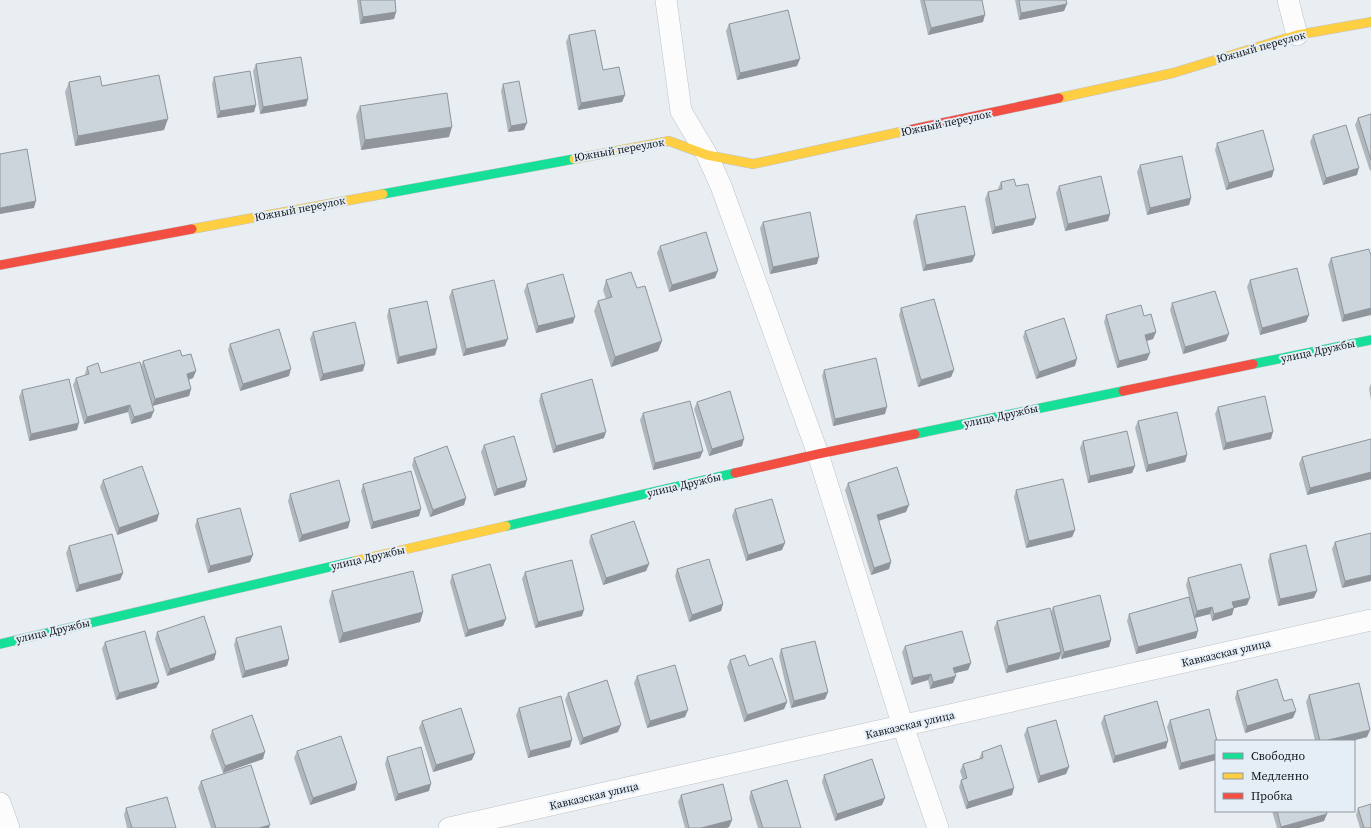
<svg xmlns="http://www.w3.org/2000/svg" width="1371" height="828" viewBox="0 0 1371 828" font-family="'Source Serif 4',serif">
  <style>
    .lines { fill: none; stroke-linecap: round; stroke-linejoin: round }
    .street-casing { stroke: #bec1c5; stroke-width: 22 }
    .fast-casing { stroke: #bec1c5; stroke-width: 10 }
    .slow-casing { stroke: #bec1c5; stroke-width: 10 }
    .jam-casing { stroke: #bec1c5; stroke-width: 10 }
    .street { stroke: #fcfcfd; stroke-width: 21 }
    .fast { stroke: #16e098; stroke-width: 9 }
    .slow { stroke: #ffcf43; stroke-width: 9 }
    .jam { stroke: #f24e42; stroke-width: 9 }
    .wall { fill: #afb7bd }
    .shaded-wall { fill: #8f959a }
    .building { fill: #ccd5dc; stroke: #8f959a }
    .labels { text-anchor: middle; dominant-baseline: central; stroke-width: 4; stroke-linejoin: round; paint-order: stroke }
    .street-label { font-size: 11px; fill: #101316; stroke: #e5eef7 }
  </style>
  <rect width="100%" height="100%" fill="#e9eef3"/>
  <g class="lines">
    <g class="street-casing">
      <path id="street" d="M666 0 681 111 707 155 721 186 818 454 903 726 938 828
        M1288 0 1297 35
        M0 803 9 828
        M449 828 1371 620"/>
    </g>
    <g class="fast-casing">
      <path id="fast" d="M383 194 574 159
        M1253 364 1371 340
        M915 434 1123 391
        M506 526 735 473
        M0 644 355 561"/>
    </g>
    <g class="slow-casing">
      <path id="slow" d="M1059 98 1173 73 1297 35 1371 22
        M574 159 669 141 707 155 753 164 909 130
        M192 229 383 194
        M355 561 506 526"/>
    </g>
    <g class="jam-casing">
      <path id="jam" d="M909 130 1059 98
        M0 265 192 229
        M1123 391 1253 364
        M735 473 818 454 915 434"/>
    </g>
    <use href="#street" class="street"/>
    <use href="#fast" class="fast"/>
    <use href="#slow" class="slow"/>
    <use href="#jam" class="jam"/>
  </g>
  <path class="wall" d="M357 0H395L396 12 394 19 360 24Z
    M920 0H982L983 22 928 35Z
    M1015 0H1066L1064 11 1019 20Z
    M729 24 797 66 737 80 726 31Z
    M569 35 625 95 622 102 578 110 566 42Z
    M256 64 308 99 306 106 260 114 253 71Z
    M214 77 256 105 254 112 217 118 212 84Z
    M69 82 102 86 164 130 75 146 65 92Z
    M503 84 524 130 508 132 501 91Z
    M360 106 449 137 361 150 356 116Z
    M1371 114V170L1370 171 1355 125 1358 118Z
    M1313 135 1357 175 1323 185 1310 142Z
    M1217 143 1272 177 1226 190 1215 150Z
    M1140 165 1191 198 1189 205 1147 215 1137 172Z
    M1001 182 1016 186 1036 218 1033 225 992 234 985 199 988 192 998 190V189Z
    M1059 186 1110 214 1108 221 1065 231 1056 193Z
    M916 215 975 255 972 262 923 271 913 222Z
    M763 222 817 264 770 274 760 228Z
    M660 246 715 278 669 292 657 253Z
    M1369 249 1342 322 1328 265 1331 258Z
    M606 280 637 288 658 351 611 367 594 311 598 301 606 299 603 290Z
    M1250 280 1309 315 1306 322 1260 335 1247 287Z
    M527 284 573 323 536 333 524 291Z
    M452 290 505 346 463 356 449 297Z
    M1172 303 1226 341 1183 354 1170 310Z
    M901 308 954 370 951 377 918 387 899 315Z
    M389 309 437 348 435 355 397 364 387 316Z
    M1106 315 1144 316 1156 332 1153 339 1147 341V360L1117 368 1104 322Z
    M1025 331 1075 366 1036 379 1023 337Z
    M313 332 363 371 320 381 310 339Z
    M230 344 289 376 240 391 228 350Z
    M182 356 196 371 193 378 189 380 191 389 189 396 152 406 151 418 131 424 128 412 84 424 73 385 76 378 85 375V374L87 367 101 373 141 366 143 361Z
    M824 370 885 414 833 426 822 376Z
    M1371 383V400L1369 389Z
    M22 390 77 430 29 441 19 397Z
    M541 394 604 438 553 453 539 401Z
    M697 402 742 446 709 456 694 409Z
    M1218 407 1271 439 1223 450 1215 414Z
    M643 413 700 458 653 470 640 420Z
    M1138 421 1187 455 1185 462 1146 472 1135 428Z
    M1371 439V479L1307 495 1299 464 1302 457Z
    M1083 441 1135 466 1132 473 1088 483 1080 448Z
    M484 445 525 487 494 496 481 452Z
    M414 458 466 498 464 505 430 517 412 465Z
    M103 480 157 521 117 535 100 487Z
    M848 483 906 512 879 521 891 562 889 569 871 575 845 490Z
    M363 484 419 516 371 529 361 491Z
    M1016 490 1075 530 1072 537 1026 548 1014 497Z
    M290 494 350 521 348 528 299 542 288 501Z
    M735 509 782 550 746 561 732 516Z
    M197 519 250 562 208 573 195 526Z
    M1371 533 1342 588 1332 549 1335 542Z
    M591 535 649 564 646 571 603 585 589 542Z
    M69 546 123 573 120 580 76 592 66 553Z
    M1270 554 1314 598 1278 606 1268 561Z
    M677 569 723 604 721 611 689 622 675 576Z
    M525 572 582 616 535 628 522 579Z
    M452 575 506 619 503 626 465 637 450 582Z
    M1188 578 1247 605 1234 608 1232 615 1212 621 1210 614 1195 618 1196 638 1136 654 1127 621 1129 614 1189 597 1186 585Z
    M332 591 423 612 420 622 339 643 329 601Z
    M1053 607 1111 640 1109 647 1061 659 1060 655 1059 659 1006 673 994 628 997 621 1051 612Z
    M157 632 216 653 214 660 167 676 155 639Z
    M236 638 289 659 287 666 242 678 234 645Z
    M105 642 159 682 156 688 116 700 102 649Z
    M905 646 971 663 968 670 955 673 953 683 930 689 928 680 911 685 902 652Z
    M781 649 828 692 825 699 791 708 779 656Z
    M730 660 749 666 787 702 784 709 744 722 727 667Z
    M637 676 685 717 647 728 634 683Z
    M1237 691 1293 718 1245 733 1235 698Z
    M568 693 618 732 580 745 565 700Z
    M1309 695 1370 730 1367 737 1351 741H1315L1306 702Z
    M519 708 570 747 528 758 516 715Z
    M1209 709 1179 770 1167 727 1170 720Z
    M1104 716 1166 748 1113 763 1101 723Z
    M422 721 472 760 433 772 419 728Z
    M1027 728 1069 767 1066 774 1038 783 1024 735Z
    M212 730 263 759 223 773 210 737Z
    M297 751 357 783 355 790 310 805 294 758Z
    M982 752 1012 795 966 809 959 787 961 780H963L960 771 963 764 979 759Z
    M387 757 429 791 395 801 385 764Z
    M824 775 882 805 835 821 822 782Z
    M201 781 269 828H211L198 788Z
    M751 791 801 828H758L749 798Z
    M681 795 732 820 729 827 726 828H685L678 802Z
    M126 808 176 828H127L124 815Z
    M1358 808 1371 828H1360L1356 815Z
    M1272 811H1326L1324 821 1299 828H1277Z"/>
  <path class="shaded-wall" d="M1067 4 1064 11 1019 20 1021 13Z
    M396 12 394 19 360 24 363 17Z
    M985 15 983 22 928 35 931 28Z
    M800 59 797 66 737 80 740 73Z
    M625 95 622 102 578 110 581 103Z
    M308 99 306 106 260 114 263 107Z
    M256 105 254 112 217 118 220 111Z
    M168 119 164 130 75 146 78 136Z
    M527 123 524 130 508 132 511 126Z
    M452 127 449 137 361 150 365 140Z
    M1359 168 1357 175 1323 185 1326 178Z
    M1274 170 1272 177 1226 190 1229 183Z
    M1191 198 1189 205 1147 215 1150 208Z
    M36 201 34 208 0 214V208Z
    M1110 214 1108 221 1065 231 1068 224Z
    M1036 218 1033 225 992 234 995 227Z
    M975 255 972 262 923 271 926 265Z
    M819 257 817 264 770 274 773 267Z
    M718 271 715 278 669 292 672 285Z
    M1371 308V315L1342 322 1344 315Z
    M1309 315 1306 322 1260 335 1262 328Z
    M575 317 573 323 536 333 538 326Z
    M1156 332 1153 339 1142 342 1145 335Z
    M1229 334 1226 341 1183 354 1185 347Z
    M508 339 505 346 463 356 466 349Z
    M662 341 658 351 611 367 615 357Z
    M437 348 435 355 397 364 399 357Z
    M1150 353 1147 360 1117 368 1119 361Z
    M1077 359 1075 366 1036 379 1039 372Z
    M365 364 363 371 320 381 323 374Z
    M291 369 289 376 240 391 243 384Z
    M954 370 951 377 918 387 921 380Z
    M196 371 193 378 184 381 187 374Z
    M191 389 189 396 152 406 155 399Z
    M130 405 128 412 84 424 87 417Z
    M887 407 885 414 833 426 835 419Z
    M154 411 151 418 131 424 134 417Z
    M79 423 77 430 29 441 31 434Z
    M606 432 604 438 553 453 556 446Z
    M1273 432 1271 439 1223 450 1226 443Z
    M744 439 742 446 709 456 712 449Z
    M703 451 700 458 653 470 655 463Z
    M1187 455 1185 462 1146 472 1148 465Z
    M1135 466 1132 473 1088 483 1090 476Z
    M1371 472V479L1307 495 1310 488Z
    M527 480 525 487 494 496 497 489Z
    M466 498 464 505 430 517 433 510Z
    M909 505 906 512 874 522 877 515Z
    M421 509 419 516 371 529 373 522Z
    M159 514 157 521 117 535 119 528Z
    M350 521 348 528 299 542 302 535Z
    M1075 530 1072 537 1026 548 1029 541Z
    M785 543 782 550 746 561 748 555Z
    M253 555 250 562 208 573 210 566Z
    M891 562 889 569 871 575 874 568Z
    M649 564 646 571 603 585 606 578Z
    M123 573 120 580 76 592 79 585Z
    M1371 575V581L1342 588 1345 581Z
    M1317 591 1314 598 1278 606 1280 599Z
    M1250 598 1247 605 1230 609 1232 602Z
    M723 604 721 611 689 622 692 615Z
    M1212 607 1210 614 1194 618 1197 611Z
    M1234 608 1232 615 1212 621 1214 614Z
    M584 610 582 616 535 628 538 622Z
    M423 612 420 622 339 643 343 633Z
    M506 619 503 626 465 637 468 630Z
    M1198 631 1196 638 1136 654 1138 647Z
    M1111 640 1109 647 1061 659 1064 652Z
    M1061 652 1059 659 1006 673 1008 666Z
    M216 653 214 660 167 676 170 669Z
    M289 659 287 666 242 678 245 671Z
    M971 663 968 670 951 674 953 668Z
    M931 674 928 680 911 685 913 678Z
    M956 676 953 683 930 689 933 682Z
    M159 682 156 688 116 700 119 693Z
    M828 692 825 699 791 708 794 701Z
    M787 702 784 709 744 722 747 715Z
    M688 710 685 717 647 728 650 721Z
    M1296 711 1293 718 1245 733 1247 726Z
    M621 725 618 732 580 745 583 738Z
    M1370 730 1367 737 1351 741H1324Z
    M572 740 570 747 528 758 530 751Z
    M1168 741 1166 748 1113 763 1115 756Z
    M265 752 263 759 223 773 225 766Z
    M475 753 472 760 433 772 436 765Z
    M1216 754V760L1179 770 1181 763Z
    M1069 767 1066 774 1038 783 1040 776Z
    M357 783 355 790 310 805 313 798Z
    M431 784 429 791 395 801 398 794Z
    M1014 788 1012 795 966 809 968 802Z
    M885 798 882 805 835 821 837 814Z
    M1327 814 1324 821 1299 828H1281V827Z
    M732 820 729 827 726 828H701Z
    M270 825 269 828H259Z"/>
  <path class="building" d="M360 0H395L396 12 363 17Z
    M924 0H982L985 15 931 28Z
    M1019 0H1066L1067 4 1021 13Z
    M788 10 800 59 740 73 729 24Z
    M595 30 603 70 619 67 625 95 581 103 569 35Z
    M301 57 308 99 263 107 256 64Z
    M250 71 256 105 220 111 214 77Z
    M159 75 168 119 78 136 69 82 100 76 102 86Z
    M519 81 527 123 511 126 503 84Z
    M447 93 452 127 365 140 360 106Z
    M1371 114V160L1358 118Z
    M1346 125 1359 168 1326 178 1313 135Z
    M1263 130 1274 170 1229 183 1217 143Z
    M27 149 36 201 0 208V154Z
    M1182 156 1191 198 1150 208 1140 165Z
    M1101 176 1110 214 1068 224 1059 186Z
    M1014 179 1016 186 1028 184 1036 218 995 227 988 192 1002 189 1001 182Z
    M965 206 975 255 926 265 916 215Z
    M810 212 819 257 773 267 763 222Z
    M706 232 718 271 672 285 660 246Z
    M1369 249 1371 256V308L1344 315 1331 258Z
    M1297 268 1309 315 1262 328 1250 280Z
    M631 272 637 288 645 286 662 341 615 357 598 301 612 297 606 280Z
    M563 274 575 317 538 326 527 284Z
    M494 280 508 339 466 349 452 290Z
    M1215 291 1229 334 1185 347 1172 303Z
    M934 299 954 370 921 380 901 308Z
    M427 301 437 348 399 357 389 309Z
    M1141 305 1144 316 1151 314 1156 332 1145 335 1150 353 1119 361 1106 315Z
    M1064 318 1077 359 1039 372 1025 331Z
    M355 322 365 364 323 374 313 332Z
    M279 329 291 369 243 384 230 344Z
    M180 350 182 356 191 354 196 371 187 374 191 389 155 399 143 361Z
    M876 358 887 407 835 419 824 370Z
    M140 362 154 411 134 417 130 405 87 417 76 378 89 374 87 367 98 363 101 373Z
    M69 379 79 423 31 434 22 390Z
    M592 379 606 432 556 446 541 394Z
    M730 391 744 439 712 449 697 402Z
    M1265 396 1273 432 1226 443 1218 407Z
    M690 401 703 451 655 463 643 413Z
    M1177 412 1187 455 1148 465 1138 421Z
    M1127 431 1135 466 1090 476 1083 441Z
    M514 436 527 480 497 489 484 445Z
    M1371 439V472L1310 488 1302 457Z
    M447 446 466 498 433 510 414 458Z
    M142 466 159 514 119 528 103 480Z
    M897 467 909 505 877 515 891 562 874 568 848 483Z
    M411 471 421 509 373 522 363 484Z
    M1063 479 1075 530 1029 541 1016 490Z
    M339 480 350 521 302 535 290 494Z
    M772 499 785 543 748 555 735 509Z
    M240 508 253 555 210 566 197 519Z
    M634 521 649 564 606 578 591 535Z
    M1371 533V575L1345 581 1335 542Z
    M112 534 123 573 79 585 69 546Z
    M1306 545 1317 591 1280 599 1270 554Z
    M709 559 723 604 692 615 677 569Z
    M572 560 584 610 538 622 525 572Z
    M490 564 506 619 468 630 452 575Z
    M1241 564 1250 598 1232 602 1234 608 1214 614 1212 607 1197 611 1188 578Z
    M413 571 423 612 343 633 332 591Z
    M1100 595 1111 640 1064 652 1053 607Z
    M1189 597 1198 631 1138 647 1129 614Z
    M1050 608 1061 652 1008 666 997 621Z
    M204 616 216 653 170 669 157 632Z
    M281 626 289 659 245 671 236 638Z
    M145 631 159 682 119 693 105 642Z
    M962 631 971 663 953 668 956 676 933 682 931 674 913 678 905 646Z
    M815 641 828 692 794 701 781 649Z
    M745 655 749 666 772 658 787 702 747 715 730 660Z
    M675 665 688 710 650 721 637 676Z
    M1277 679 1284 701 1292 699 1296 711 1247 726 1237 691Z
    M607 680 621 725 583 738 568 693Z
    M1359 683 1370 730 1324 741H1320L1309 695Z
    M561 696 572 740 530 751 519 708Z
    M1157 701 1168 741 1115 756 1104 716Z
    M461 708 475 753 436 765 422 721Z
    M1209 709 1217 741H1216V754L1181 763 1170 720Z
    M252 715 265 752 225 766 212 730Z
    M1056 720 1069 767 1040 776 1027 728Z
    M341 736 357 783 313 798 297 751Z
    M1001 745 1014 788 968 802 961 780 967 778 963 764 983 758 982 752Z
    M421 747 431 784 398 794 387 757Z
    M872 759 885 798 837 814 824 775Z
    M251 765 270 825 259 828H216L201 781Z
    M787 780 801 828H763L751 791Z
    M723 784 732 820 701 828H689L681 795Z
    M167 797 176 828H132L126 808Z
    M1371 804V828H1364L1358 808Z
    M1277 811H1326L1327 814 1281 827Z"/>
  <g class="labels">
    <g class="street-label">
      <text transform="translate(1261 47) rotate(-16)">Южный переулок</text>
      <text transform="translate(946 123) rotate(-12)">Южный переулок</text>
      <text transform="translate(619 150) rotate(-10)">Южный переулок</text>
      <text transform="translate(300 209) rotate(-11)">Южный переулок</text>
      <text transform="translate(1318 351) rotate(-12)">улица Дружбы</text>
      <text transform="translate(1001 416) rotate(-12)">улица Дружбы</text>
      <text transform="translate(684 485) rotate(-13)">улица Дружбы</text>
      <text transform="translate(368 558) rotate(-13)">улица Дружбы</text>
      <text transform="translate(53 631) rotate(-13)">улица Дружбы</text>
      <text transform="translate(1226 653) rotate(-13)">Кавказская улица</text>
      <text transform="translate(910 725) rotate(-13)">Кавказская улица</text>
      <text transform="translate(594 796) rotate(-13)">Кавказская улица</text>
    </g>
  </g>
  <rect x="1215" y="740" width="140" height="72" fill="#e5eef7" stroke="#90969d"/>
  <rect x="1223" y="753" width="20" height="6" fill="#16e098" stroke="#90969d"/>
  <text x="1251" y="760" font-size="12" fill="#101316">Свободно</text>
  <rect x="1223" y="773" width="20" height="6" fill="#ffcf43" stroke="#90969d"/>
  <text x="1251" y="780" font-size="12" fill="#101316">Медленно</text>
  <rect x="1223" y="793" width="20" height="6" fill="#f24e42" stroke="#90969d"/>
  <text x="1251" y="800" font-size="12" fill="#101316">Пробка</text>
</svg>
